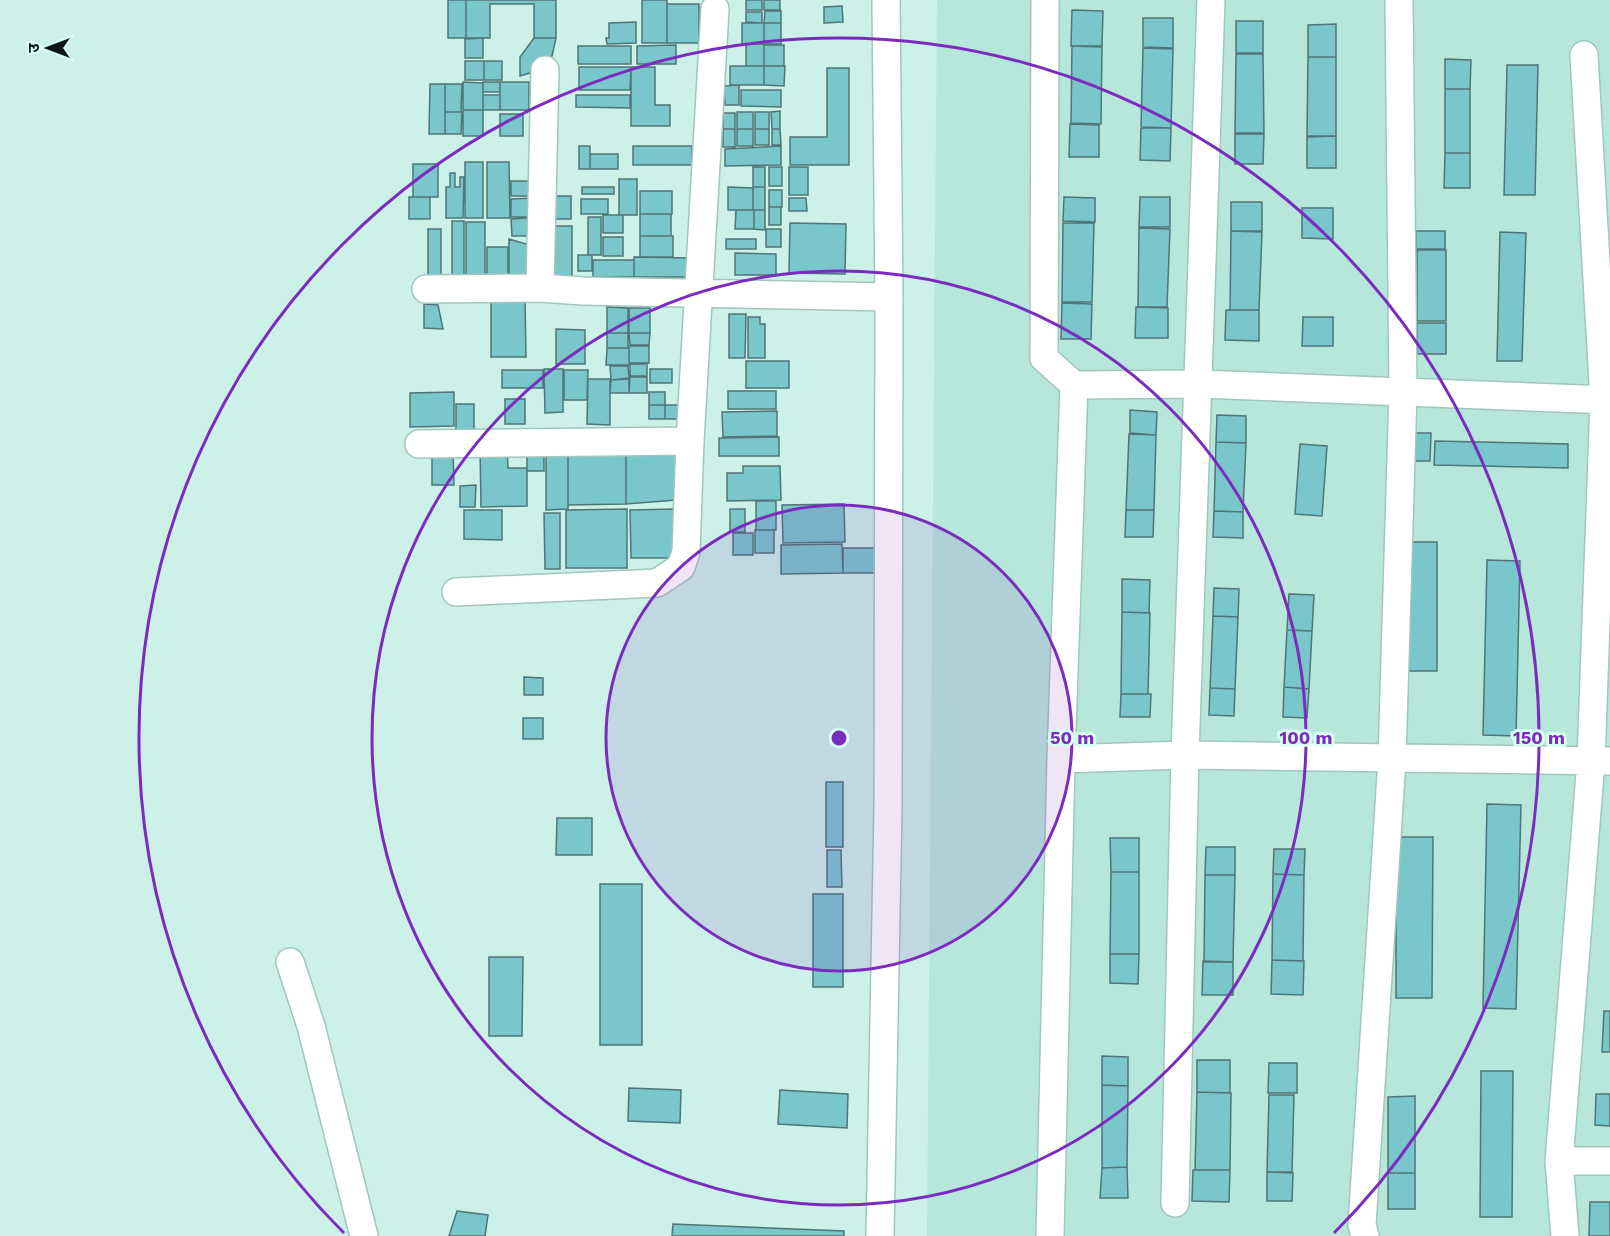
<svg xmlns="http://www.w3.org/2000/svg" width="1610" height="1236" viewBox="0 0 1610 1236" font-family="'Work Sans','Noto Sans Devanagari',sans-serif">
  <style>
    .built { fill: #b7e7db }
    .building { fill: #79c6cb; stroke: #507477; stroke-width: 1.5 }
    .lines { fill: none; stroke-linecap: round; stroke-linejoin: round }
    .street-casing { stroke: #a1c6bd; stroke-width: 30 }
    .street { stroke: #fff; stroke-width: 27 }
    .ring { fill: none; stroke: #7b2cbf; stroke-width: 3 }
    .centre { fill: #7b2cbf; stroke: #d8fff5; stroke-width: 3 }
    .ring-label { font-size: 18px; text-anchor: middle; font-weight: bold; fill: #7b2cbf; stroke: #d8fff5; stroke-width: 6; stroke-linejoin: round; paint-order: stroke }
  </style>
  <rect width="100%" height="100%" fill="#cbf1e8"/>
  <path class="built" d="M937 0H1610V1236H927Z"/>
  <path class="building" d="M448 0H466V38H448Z
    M466 0H556V38H534V4H490V38H466Z
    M642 0H667V43H642Z
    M746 0H762V10H746Z
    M764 0H780V10H764Z
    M667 4H699V43H667Z
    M842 6 843 22 824 23V7Z
    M1072 10 1103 11 1102 46H1071Z
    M765 11H781V23H764Z
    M746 12H762V23L746 22Z
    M1143 18H1173V48L1143 47Z
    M1236 21H1263V53H1236Z
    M636 22V43L607 44 606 38H609V23Z
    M742 23H764V44H742Z
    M764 23H781V44H764Z
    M1336 24V57H1308V25Z
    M483 38V58H465V39Z
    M534 38H556L552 56 537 71 520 76V57Z
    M746 44H764V66H746Z
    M676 45V64H637V46Z
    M764 45H784V66H764Z
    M578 46H631V64H578Z
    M1072 46 1102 47 1101 124 1071 123Z
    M1143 48 1173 49 1171 128 1141 127Z
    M1236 54H1263L1264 133H1235Z
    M1308 57H1336V136H1307Z
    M1445 59 1471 60 1470 89H1445Z
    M465 61H484V80H465Z
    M484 61H502V80H484Z
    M1507 65H1538L1535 195H1504Z
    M730 66H764V85H730Z
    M764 66H785L784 86 764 85Z
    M579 67H631L630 90H579Z
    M631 67H655V105H670V126H631Z
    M827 68H849V165H790V137H827Z
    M463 82 483 83V110H463Z
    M483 82H500V92H483Z
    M500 82H529V110H500Z
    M430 84H445V134H429Z
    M445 84H462L461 112H445Z
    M739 85V105H725L724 86Z
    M1445 89H1470V153H1445Z
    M741 90H781V107L741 106Z
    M483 95H500V110H483Z
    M576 95H630V108L576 107Z
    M463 110H483V136H463Z
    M780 111V129H772L771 112Z
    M445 112H462L461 134H445Z
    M737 112H753V129H737Z
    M755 112H769V129H755Z
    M723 113H735V129H723Z
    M500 114H523V136H500Z
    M1070 124 1099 125V157H1069Z
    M1141 128H1171L1170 161 1140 160Z
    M723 129H735V147H723Z
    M737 129H753V146H737Z
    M755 129H769V145H755Z
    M772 129H780L781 145H772Z
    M1235 134H1264L1263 164H1235Z
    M1336 136V168H1307V137Z
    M579 146H590V169H579Z
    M633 146H692V165H633Z
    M781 146V165L725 166V149Z
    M1445 153H1470V188H1444Z
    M590 154H618V169H590Z
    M465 162H483V218H465Z
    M487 162H509L510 218H487Z
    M413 164H438V197H413Z
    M753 167H765V187H753Z
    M769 167H782V186H769Z
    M789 167H808V195H789Z
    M450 173H455V187H460V177H464L463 218H446V187H450Z
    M619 179H637V215H619Z
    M511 181H535V196H511Z
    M582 187H614V194H582Z
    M728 187 753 188V210H728Z
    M753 187H765V210H753Z
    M769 190H782V207H769Z
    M640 191H672V214H640Z
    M551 196H571V219H552Z
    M409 197H430V219H409Z
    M1064 197 1095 198V222L1063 221Z
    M1140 197H1170V227H1139Z
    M532 198V217H511V199Z
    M789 198H806L807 211H789Z
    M581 199H608V214H581Z
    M1231 202H1262V231H1231Z
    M769 207H781V225H769Z
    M1302 208H1333V239L1302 238Z
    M736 210H754V229H735Z
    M754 210H765V230L754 229Z
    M640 214H671V236H640Z
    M603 215H623V233H603Z
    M588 217H601V255H588Z
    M529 218V236H512L511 219Z
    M452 221H464V279H452Z
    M466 222H485V280H466Z
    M790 223 846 224 845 274 789 273Z
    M1063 223H1094L1092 302H1062Z
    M551 226H572V280H551Z
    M1139 228 1170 229 1167 307H1138Z
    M428 229H441V279H428Z
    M766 229H781V247H766Z
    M1231 231 1262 232 1259 310H1230Z
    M1416 231H1445V249H1416Z
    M1500 232 1526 233 1522 361H1497Z
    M640 236H673V257H640Z
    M603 237H623V256H603Z
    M509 239 533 246 532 281 509 280Z
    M726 239H756V249H726Z
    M487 247H508V275H487Z
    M1417 250H1446V321H1417Z
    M735 253 776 254V275H735Z
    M578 255H592V271H578Z
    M634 257 696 258V277H634Z
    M593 260H634V277H593Z
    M491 300H525L526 357H491Z
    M1062 303 1092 304 1091 339H1061Z
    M424 304 438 305 443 329 424 328Z
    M607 307 628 308V333H607Z
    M1136 307 1168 308V338H1135Z
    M629 308H650V333H629Z
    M1226 310H1259V341L1225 340Z
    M729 314H746L745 358H729Z
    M748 317H760V324H765V358H748Z
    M1303 317H1333V346H1302Z
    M1417 323H1446V354H1417Z
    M556 329 585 330V364H556Z
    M607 333H628V348H607Z
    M629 333H650L649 345H630Z
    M629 346H649V363H629Z
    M607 348H629V365H606Z
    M746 361H789V388H746Z
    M630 364H647V376H630Z
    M610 366H628L629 378 611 380Z
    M544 369H563V412L545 413Z
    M650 369H672V383H650Z
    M502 370H543V388H502Z
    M564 370H588L587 400H564Z
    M630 377H647V393H629Z
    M588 379H610V425L587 424Z
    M629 379V393H610L611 380Z
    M728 391H776V409H728Z
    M454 392V426L410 427V393Z
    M649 392H665V405H649Z
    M505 399H525V424H505Z
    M456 404H474V440H456Z
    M649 405H665V419H649Z
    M665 405H689V419H665Z
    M1130 410 1157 412 1156 435 1130 433Z
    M777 411V436L723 437 722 412Z
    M1217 415 1246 416V443L1216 442Z
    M1403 433H1431L1430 461H1403Z
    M1129 434 1156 435 1154 510H1126Z
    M779 437V456H719V438Z
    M1435 441 1568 444V468L1434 465Z
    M1216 442 1246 443 1243 512 1214 511Z
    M1300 444 1327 446 1322 516 1295 514Z
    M480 447H507L508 468H527V506L481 507Z
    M544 447V471H527V448Z
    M568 450H626V504L568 505Z
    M626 450H678L676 500 626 504Z
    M432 451H453L454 485H432Z
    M568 455V509L546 510V456Z
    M743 466H780L781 500 727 501V473H743Z
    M476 485 475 507H460V486Z
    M756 501H776V530H756Z
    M844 504 845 542 783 543 782 505Z
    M627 509V568H566V510Z
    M676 509 677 558H631L630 510Z
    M730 509H745V532H730Z
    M464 510H502V540L464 539Z
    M1126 510H1154L1153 537H1125Z
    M1214 511 1243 512V538L1213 537Z
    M544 513H560V569H545Z
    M755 530H774V553H755Z
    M733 533H753V555H733Z
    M1406 542H1437V671H1406Z
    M842 544 843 573 781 574V545Z
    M843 548H884V573H843Z
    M1487 560 1520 561 1516 736 1483 735Z
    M1122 579 1150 580 1149 613 1122 612Z
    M1214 588 1239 589 1238 617 1213 616Z
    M1289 594 1314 595 1312 631 1287 630Z
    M1122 612 1150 613 1148 694H1121Z
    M1213 616 1238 617 1235 689 1210 688Z
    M1287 630 1312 631 1309 689 1284 687Z
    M524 677 543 678V695H524Z
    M1284 687 1309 689 1307 718 1283 717Z
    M1210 688 1235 689 1234 716 1209 715Z
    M1121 694H1151L1150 717H1120Z
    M523 718H543V739H523Z
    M826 782H843V847H826Z
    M1487 804 1521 805 1516 1009 1483 1008Z
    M557 818H592V855H556Z
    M1396 837H1433L1432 998H1396Z
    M1110 838H1139V872H1111Z
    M1206 847H1235V875H1205Z
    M1274 849H1305L1304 875 1273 874Z
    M827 850H841L842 887H827Z
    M1111 872H1139V954H1110Z
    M1273 874 1304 875 1303 961 1272 960Z
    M1205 875H1235L1233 962H1204Z
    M600 884H642V1045H600Z
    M813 894H843V987H813Z
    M1110 954H1139L1138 984 1110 983Z
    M489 957H523L522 1036H489Z
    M1272 960 1304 961 1303 995 1271 994Z
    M1203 961 1233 962V995H1202Z
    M1604 1011H1610V1052H1602Z
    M1102 1056 1128 1057V1086L1102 1085Z
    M1197 1060H1230V1093L1197 1092Z
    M1269 1063H1297V1093H1268Z
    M1481 1071H1513L1512 1217H1480Z
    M1102 1085 1128 1086 1127 1167 1102 1168Z
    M629 1088 681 1090 680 1123 628 1121Z
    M780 1090 848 1094 847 1128 778 1124Z
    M1197 1092 1231 1093 1230 1170H1195Z
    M1596 1094H1610V1126L1595 1125Z
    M1269 1095H1294L1292 1172H1267Z
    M1415 1096V1173H1388V1097Z
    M1127 1167 1128 1198H1100L1102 1168Z
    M1193 1170H1230L1229 1202 1192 1201Z
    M1267 1172 1293 1173 1292 1201H1267Z
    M1388 1173H1415V1209H1388Z
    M1590 1202H1610V1236H1589Z
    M457 1211 488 1215 485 1236H449Z
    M673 1224 844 1231V1236H672Z"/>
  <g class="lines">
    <g class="street-casing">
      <path id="street" d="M1045 0 1044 358 1074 385 1199 384 1610 400
        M540 288 545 70
        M426 289 540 288 583 291 889 297
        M419 444 690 441
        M456 592 657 583 681 567 686 552 690 441 715 9
        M1061 759 1185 755 1610 761
        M290 962 311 1026 364 1236
        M1559 1161H1610
        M1175 1203 1185 755 1211 0
        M880 1236 888 806 889 297 886 0
        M1050 1236 1061 759 1074 385
        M1365 1236 1362 1225 1392 759 1403 391 1399 0
        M1565 1236 1559 1161 1591 761 1604 400 1584 55"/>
    </g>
    <use href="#street" class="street"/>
  </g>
  <circle cx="839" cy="738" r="233" fill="#7b2cbf" fill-opacity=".12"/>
  <g class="ring">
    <circle cx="839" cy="738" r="233"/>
    <circle cx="839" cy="738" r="467"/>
    <path d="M344 1233A700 700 0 1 1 1334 1233"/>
  </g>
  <circle cx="839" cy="738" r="9" class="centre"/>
  <g class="ring-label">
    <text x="1072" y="744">50 m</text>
    <text x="1306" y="744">100 m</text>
    <text x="1539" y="744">150 m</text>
  </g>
  <g transform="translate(48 48) rotate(270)" stroke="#d8fff5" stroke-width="4.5" paint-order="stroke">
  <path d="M0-4.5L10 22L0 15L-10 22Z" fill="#081512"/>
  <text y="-9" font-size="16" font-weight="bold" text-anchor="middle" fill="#081512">उ</text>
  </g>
</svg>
